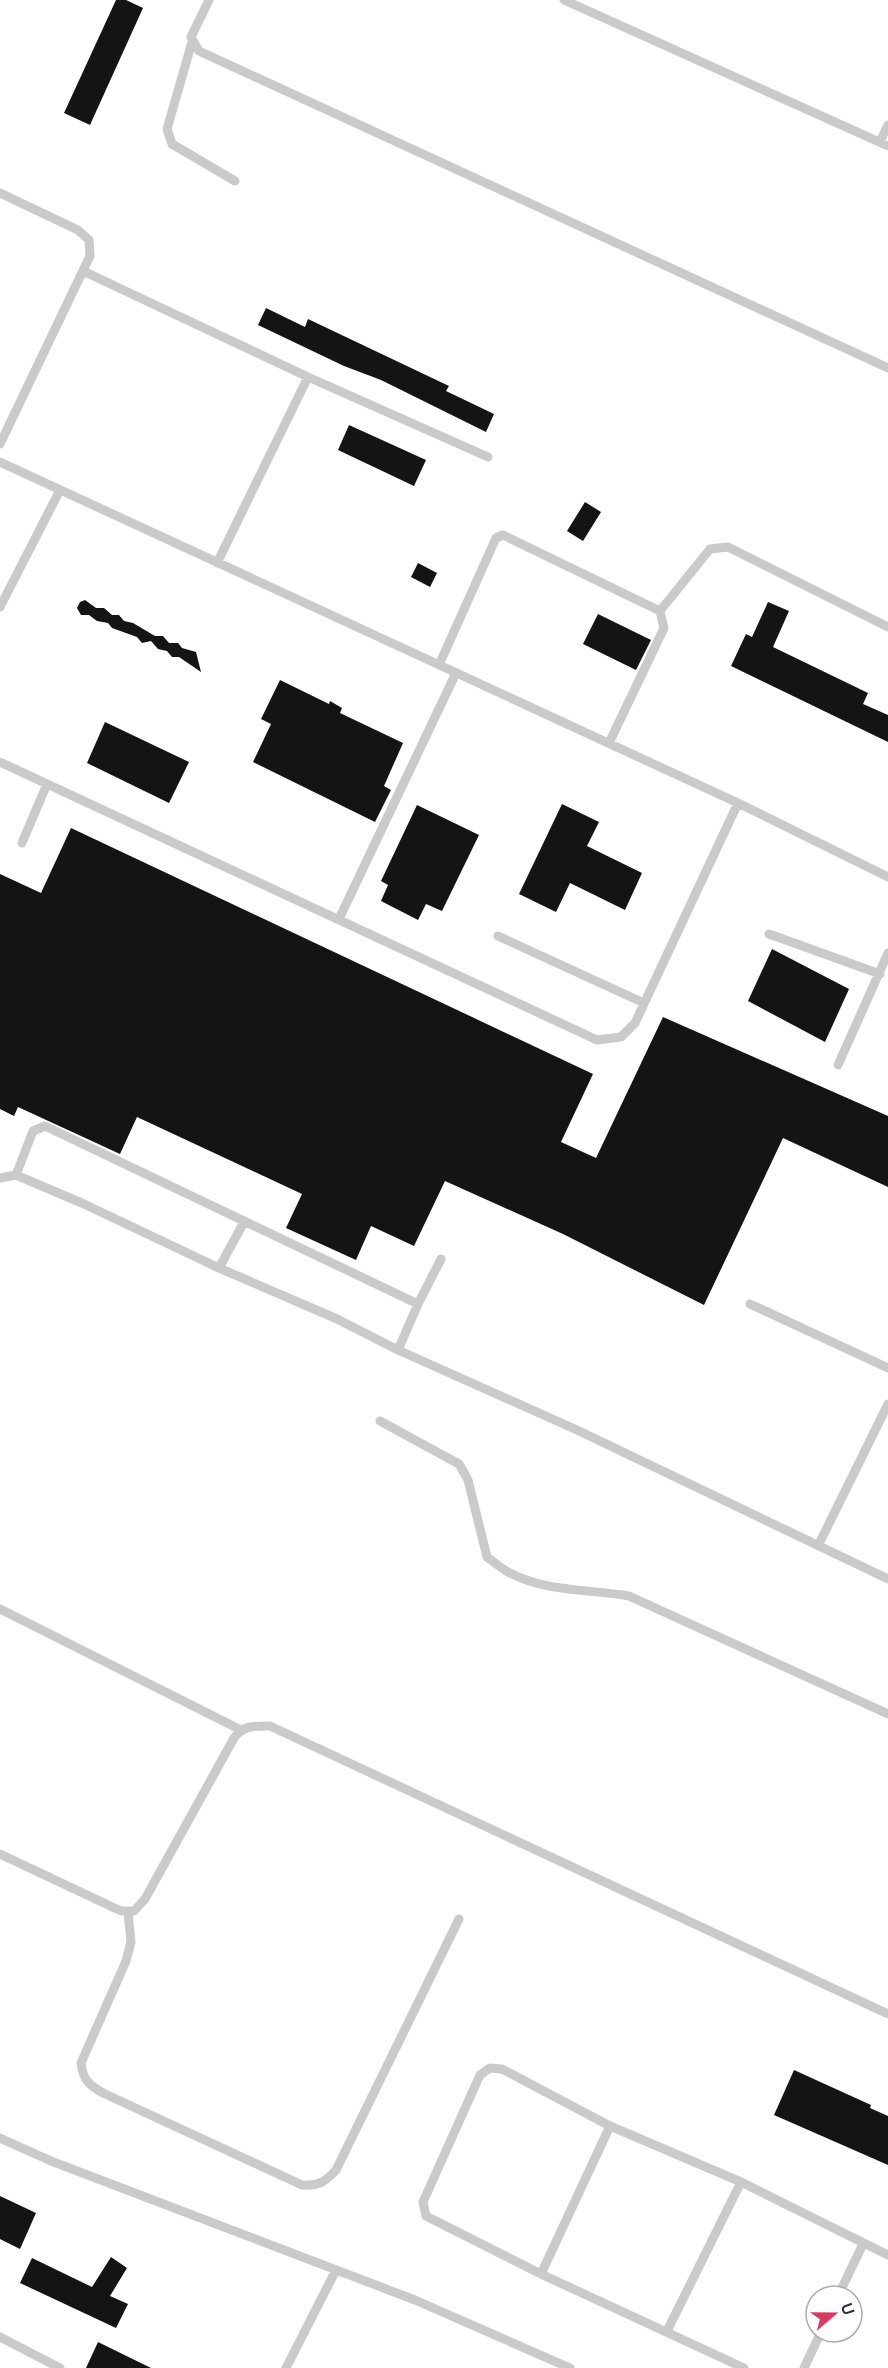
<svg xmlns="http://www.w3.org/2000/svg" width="888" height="2368" viewBox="0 0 888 2368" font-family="Cabin,sans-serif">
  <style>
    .building { fill: #141414 }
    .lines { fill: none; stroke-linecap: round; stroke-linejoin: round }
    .service { stroke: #cacaca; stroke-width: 9 }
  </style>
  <rect width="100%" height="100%" fill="#fff"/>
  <path class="building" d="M116 0H126L143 8 90 125 64 113Z
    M266 308 305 327 308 319 449 386 446 391 494 414 486 432 381 380 344 366 258 325Z
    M349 425 426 460 414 486 338 450Z
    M585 502 601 512 583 541 567 531Z
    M418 563 437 573 430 587 411 577Z
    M85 600 96 608H104L112 615H119L124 621 133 623 155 636H163L169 643H178L182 648 196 652 201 672 179 657H172L167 651 158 649 151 641 142 643 137 637 112 628 108 623 97 621 89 615H81L77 608 80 602Z
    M768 602 789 611 773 647 868 693 863 704 888 715V742L731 666 746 634 752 637Z
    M598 614 651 640 636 670 583 644Z
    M280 680 329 704 330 701 342 708 340 713 403 743 384 786 391 790 375 822 253 762 271 724 261 719Z
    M105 722 189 762 169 803 87 763Z
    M562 804 599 822 587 846 642 873 625 910 570 883 556 912 519 894Z
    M417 805 479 835 442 911 426 904 418 920 381 901 388 885 381 881Z
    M71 828 593 1074 561 1142 596 1158 663 1017 888 1116V1187L783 1138 704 1305 563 1234 445 1181 414 1246 371 1226 356 1260 286 1228 302 1194 137 1117 120 1154 18 1107 14 1116 0 1109V874L41 893Z
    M772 949 849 989 825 1042 748 1001Z
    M794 2070 871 2105 870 2108 888 2116V2165L774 2115Z
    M0 2196 36 2213 20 2249 0 2239Z
    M111 2257 127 2268 110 2296 128 2304 116 2328 20 2283 32 2258 92 2287Z
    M98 2342 151 2368H86Z"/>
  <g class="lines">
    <path class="service" d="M209 0 191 37 199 51 888 368
      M564 0 888 146
      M192 42 167 129 172 144 235 181
      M880 142 888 125
      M0 193 78 230 89 240 90 256 0 444
      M83 271 308 377 488 457
      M0 462 738 803 888 877
      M217 563 308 377
      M0 607 60 490
      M660 611 710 549 728 547 888 627
      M439 665 496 538 503 535 660 611 664 628 609 743
      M0 762 597 1040 621 1037 635 1023 738 803
      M22 843 47 784
      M339 919 456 673
      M769 934 880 974
      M498 936 644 1003
      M838 1065 888 953
      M16 1175 33 1131 45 1126 418 1304 398 1350
      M0 1178 16 1175 84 1204 219 1268 335 1318 398 1350 577 1430 888 1579
      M219 1268 244 1222
      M418 1304 441 1259
      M750 1304 888 1368
      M380 1421 459 1464 468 1480 487 1557C494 1562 502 1569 510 1573 546 1592 590 1589 629 1596L888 1714
      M818 1546 888 1404
      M0 1609 241 1730
      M0 1854 121 1911H134L145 1899 234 1738C244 1725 254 1726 270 1726L888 2014
      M128 1912 131 1942 126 1961 81 2063C83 2080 89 2085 103 2093L302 2185C319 2186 325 2182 336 2170L459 1919
      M0 2138 51 2161 415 2300 570 2368
      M541 2274 610 2126
      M838 2296 863 2244
      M667 2331 741 2182
      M0 2337 60 2368
      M286 2368 336 2270
      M744 2368 541 2274 426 2216 423 2202 480 2075 490 2068 502 2069 610 2126 741 2182 888 2255
      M804 2368 821 2332"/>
  </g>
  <g transform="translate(834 2314) rotate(70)"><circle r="28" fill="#ffffff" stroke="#ababab" stroke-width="1.5"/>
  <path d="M0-4.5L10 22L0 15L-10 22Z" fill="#d73b62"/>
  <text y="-9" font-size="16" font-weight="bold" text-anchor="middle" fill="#2d2d2d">U</text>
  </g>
</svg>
